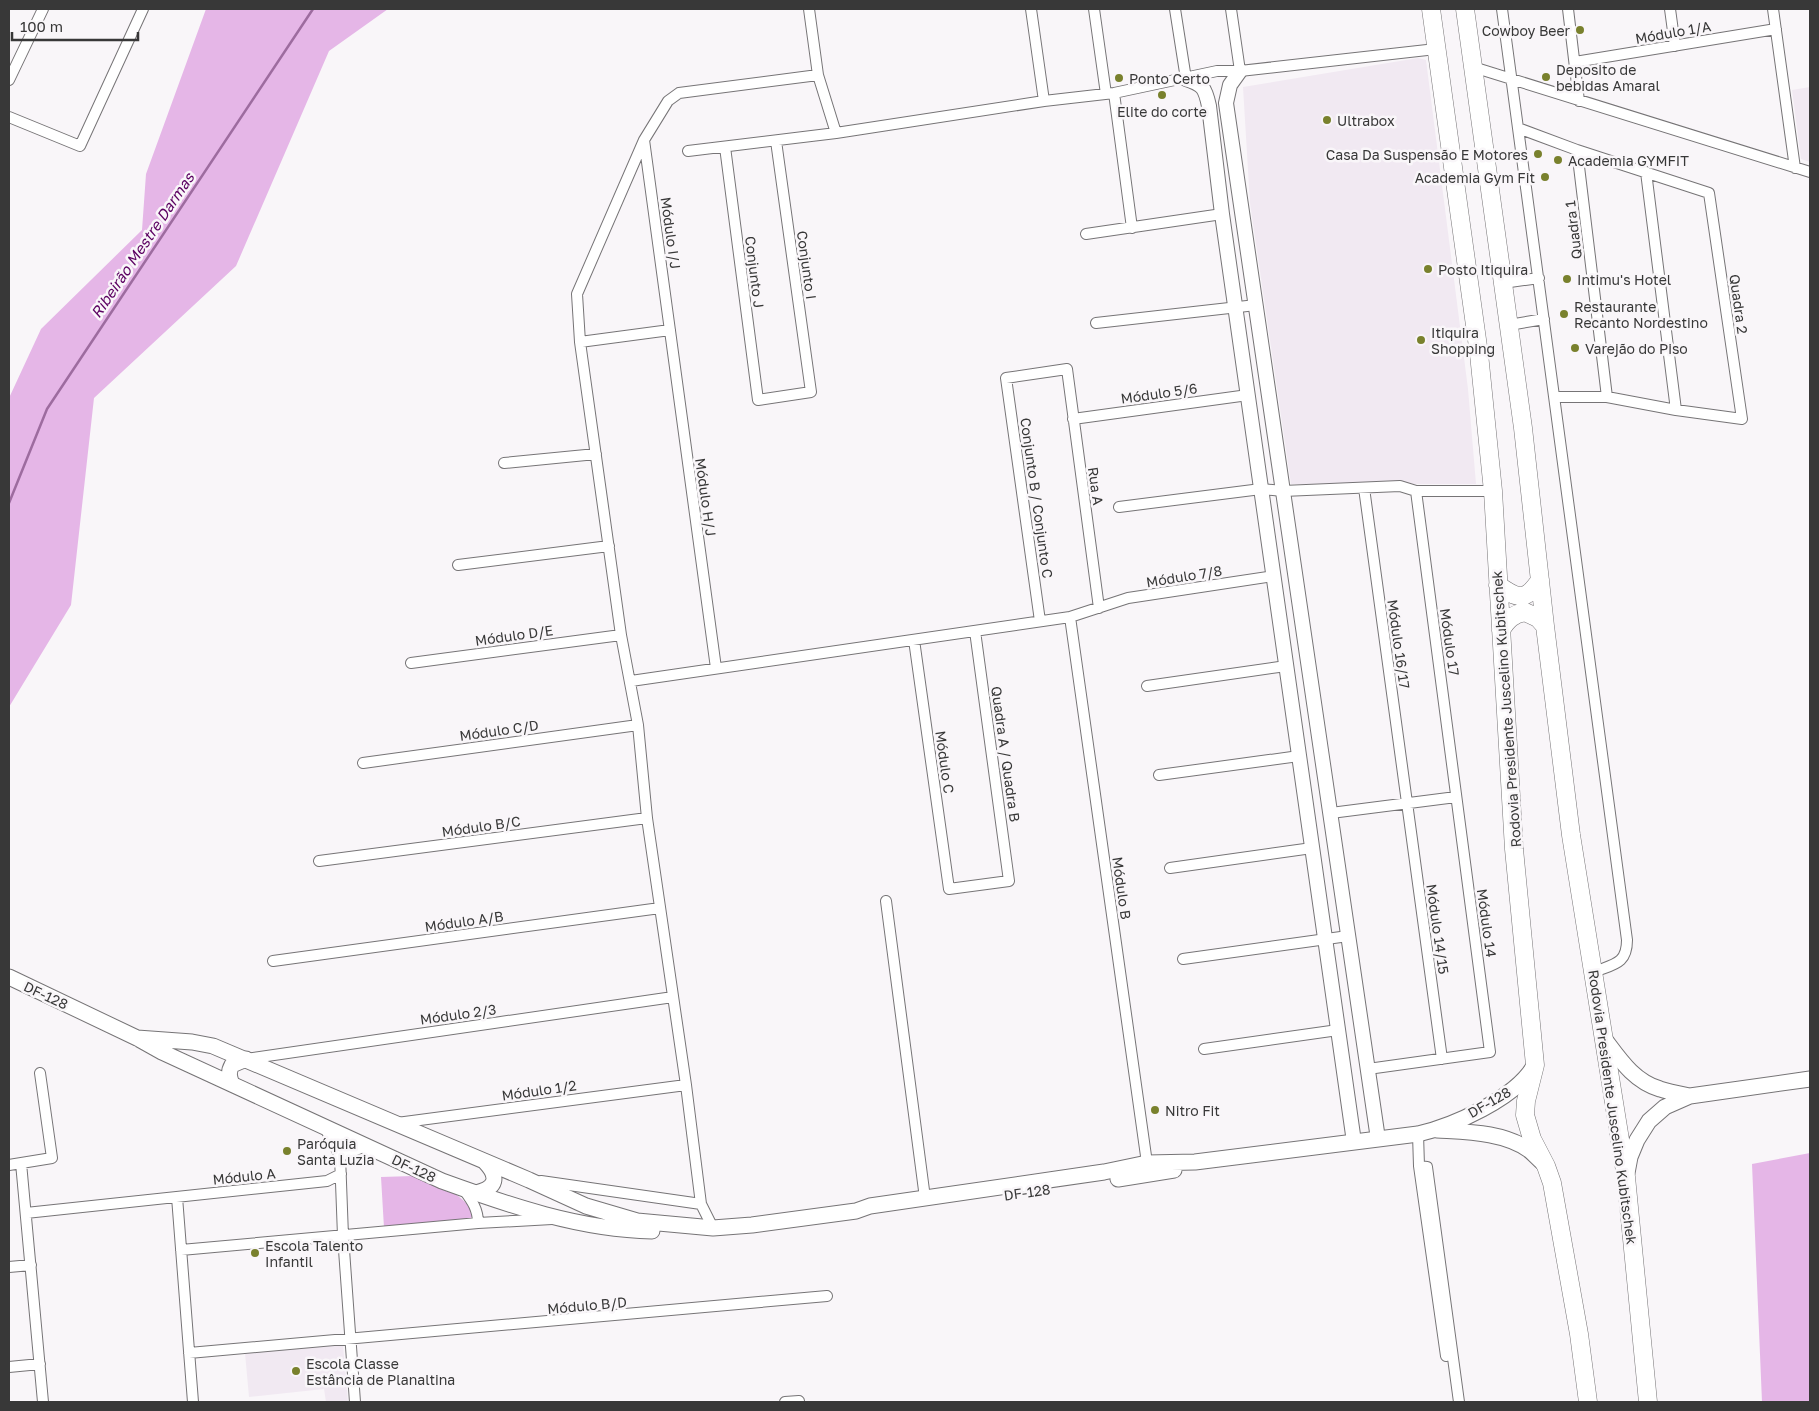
<svg xmlns="http://www.w3.org/2000/svg" width="1819" height="1411" viewBox="0 0 1819 1411" font-family="'Golos Text',sans-serif">
  <style>
    .built { fill: #f1e9f2 }
    .green { fill: #e5b6e7 }
    .lines { fill: none; stroke-linecap: round; stroke-linejoin: round }
    .stream { stroke: #9d6c9f; stroke-width: 2.5 }
    .street-casing { stroke: #767476; stroke-width: 12 }
    .secondary-casing { stroke: #767476; stroke-width: 16 }
    .primary-casing { stroke: #767476; stroke-width: 17 }
    .highway-casing { stroke: #767476; stroke-width: 19 }
    .street { stroke: #fff; stroke-width: 10 }
    .secondary { stroke: #fff; stroke-width: 14 }
    .primary { stroke: #fff; stroke-width: 15 }
    .highway { stroke: #fff; stroke-width: 18 }
    .poi-dot { fill: #79812d; stroke: #f9f6f9; stroke-width: 2 }
    .labels { text-anchor: middle; dominant-baseline: central; stroke-width: 5; stroke-linejoin: round; paint-order: stroke }
    .poi-label { font-size: 14px; fill: #383838; stroke: #f9f6f9; text-anchor: start }
    .street-label { font-size: 14px; fill: #383838; stroke: #f9f6f9 }
    .water-label { font-size: 15px; font-style: italic; fill: #5b0061; stroke: #f9f6f9 }
  </style>
  <rect width="100%" height="100%" fill="#f9f6f9"/>
  <path class="built" d="M1418 58 1426 60 1468 389 1476 484H1291L1250 203 1243 87Z
    M1810 87V162L1801 159 1792 90Z
    M343 1345 348 1402H326L324 1389 249 1397 245 1353Z"/>
  <path class="green" d="M206 9H388L329 51 236 266 94 398 71 605 9 707V398L41 329 142 230 146 174Z
    M1810 1153V1402H1762L1752 1164Z
    M413 1176C434 1184 462 1191 473 1213L471 1219 384 1228 381 1177Z"/>
  <g class="lines">
    <path class="stream" d="M9 503 47 409 313 9"/>
    <g class="street-casing">
      <path id="street" d="M809 9 818 75 836 133
        M1031 9 1044 101
        M1094 9 1106 94
        M1175 9 1186 79
        M1231 9 1240 71
        M1502 9 1627 940C1627 964 1614 964 1594 972
        M1568 9 1579 101
        M1670 9 1675 46
        M1773 9 1795 168
        M1575 62 1776 29
        M1473 67 1810 172
        M9 80 43 9
        M1114 93 1132 228
        M9 117 80 146 143 9
        M1518 128 1577 150 1709 193 1742 419 1676 410 1607 397H1555
        M644 140 716 668
        M725 147 758 400 811 392 776 141
        M1577 150 1607 397
        M688 151 836 133 1044 101 1114 93 1217 71H1240L1436 49
        M1646 172 1676 410
        M1086 234 1222 214
        M1503 283 1539 278
        M1096 323 1256 305
        M1509 325 1544 319
        M580 342 670 330
        M1073 419 1248 395
        M504 463 596 454
        M1364 488 1442 1059
        M1119 507 1261 489 1283 491 1400 486 1416 491H1493
        M458 565 609 546
        M1070 617 1147 1163
        M1040 621 1006 378 1067 369 1099 608
        M914 640 949 889 1009 881 975 631
        M411 663 621 635
        M631 681 1070 617 1128 598 1274 576
        M1147 686 1286 666
        M363 763 638 725
        M1159 775 1299 756
        M1331 813 1456 797
        M319 861 647 818
        M1170 868 1312 848
        M886 901 925 1198
        M1183 959 1348 936
        M273 961 660 908
        M1204 1049 1338 1030
        M246 1059 673 997
        M1368 1069 1490 1052 1416 491
        M397 1123 686 1085
        M325 1128 340 1156 343 1236 355 1402
        M1418 1134 1419 1166 1427 1167 1459 1402
        M340 1156 366 1146
        M21 1163 43 1402
        M9 1165 52 1158 40 1073
        M1419 1166 1446 1356
        M541 1181 701 1204
        M464 1190C472 1201 478 1209 478 1223
        M177 1197 193 1402
        M26 1213 327 1181 341 1174
        M713 1228 701 1204 686 1085 647 818 638 725 621 635 580 342 577 294 644 140 668 101 679 93 818 75
        M181 1250 478 1223 552 1219
        M9 1267 31 1265
        M189 1353 827 1296
        M9 1367 40 1364
        M785 1402 799 1401"/>
    </g>
    <g class="secondary-casing">
      <path id="secondary" d="M1240 71 1230 85 1226 103 1378 1139
        M1186 79C1203 85 1205 87 1209 106L1222 214 1354 1142"/>
    </g>
    <g class="primary-casing">
      <path id="primary" d="M9 977 137 1038 162 1052 442 1181C508 1205 581 1230 652 1231
        M1603 1037C1619 1058 1633 1081 1660 1089 1669 1092 1680 1094 1690 1096
        M137 1038 192 1042 213 1046 529 1180 586 1206 637 1221 713 1228 752 1225 856 1211 870 1206 1104 1172 1147 1163 1195 1162 1418 1134C1453 1126 1516 1098 1534 1066
        M232 1084C229 1077 228 1072 232 1065L246 1059
        M1437 1130C1467 1132 1503 1132 1529 1150 1534 1154 1538 1159 1543 1163
        M1627 1173 1630 1157 1637 1140 1649 1121 1665 1107 1690 1096 1810 1079
        M1118 1179 1174 1170
        M476 1193C497 1188 499 1177 485 1162"/>
    </g>
    <g class="highway-casing">
      <path id="highway" d="M1431 9 1479 354 1493 491 1514 849 1535 1065 1526 1101 1525 1115 1532 1139 1546 1166 1552 1183 1579 1334 1588 1402
        M1465 9 1523 428 1545 626 1571 835 1626 1177 1648 1402
        M1498 585C1518 599 1525 602 1540 580
        M1501 630C1507 620 1513 614 1525 612L1538 618 1545 626"/>
    </g>
    <use href="#street" class="street"/>
    <use href="#secondary" class="secondary"/>
    <use href="#primary" class="primary"/>
    <use href="#highway" class="highway"/>
  </g>
  <g class="poi-dot">
    <circle cx="1580" cy="30" r="5"/>
    <circle cx="1546" cy="77" r="5"/>
    <circle cx="1119" cy="78" r="5"/>
    <circle cx="1162" cy="95" r="5"/>
    <circle cx="1327" cy="120" r="5"/>
    <circle cx="1538" cy="154" r="5"/>
    <circle cx="1558" cy="160" r="5"/>
    <circle cx="1545" cy="177" r="5"/>
    <circle cx="1428" cy="269" r="5"/>
    <circle cx="1567" cy="279" r="5"/>
    <circle cx="1564" cy="314" r="5"/>
    <circle cx="1421" cy="340" r="5"/>
    <circle cx="1575" cy="348" r="5"/>
    <circle cx="1155" cy="1110" r="5"/>
    <circle cx="287" cy="1151" r="5"/>
    <circle cx="255" cy="1253" r="5"/>
    <circle cx="296" cy="1371" r="5"/>
  </g>
  <g class="labels">
    <g class="poi-label">
      <text x="1570" y="30" text-anchor="end">Cowboy Beer</text>
      <text x="1556" y="69">Deposito de<tspan x="1556" dy="16">bebidas Amaral</tspan></text>
      <text x="1129" y="78">Ponto Certo</text>
      <text x="1162" y="111" text-anchor="middle">Elite do corte</text>
      <text x="1337" y="120">Ultrabox</text>
      <text x="1528" y="154" text-anchor="end">Casa Da Suspensão E Motores</text>
      <text x="1568" y="160">Academia GYMFIT</text>
      <text x="1535" y="177" text-anchor="end">Academia Gym Fit</text>
      <text x="1438" y="269">Posto Itiquira</text>
      <text x="1577" y="279">Intimu's Hotel</text>
      <text x="1574" y="306">Restaurante<tspan x="1574" dy="16">Recanto Nordestino</tspan></text>
      <text x="1431" y="332">Itiquira<tspan x="1431" dy="16">Shopping</tspan></text>
      <text x="1585" y="348">Varejão do Piso</text>
      <text x="1165" y="1110">Nitro Fit</text>
      <text x="297" y="1143">Paróquia<tspan x="297" dy="16">Santa Luzia</tspan></text>
      <text x="265" y="1245">Escola Talento<tspan x="265" dy="16">Infantil</tspan></text>
      <text x="306" y="1363">Escola Classe<tspan x="306" dy="16">Estância de Planaltina</tspan></text>
    </g>
    <g class="street-label">
      <text transform="translate(1673 32) rotate(-10)">Módulo 1/A</text>
      <text transform="translate(1573 230) rotate(-97)">Quadra 1</text>
      <text transform="translate(671 233) rotate(82)">Módulo I/J</text>
      <text transform="translate(807 265) rotate(82)">Conjunto I</text>
      <text transform="translate(755 272) rotate(83)">Conjunto J</text>
      <text transform="translate(1739 304) rotate(82)">Quadra 2</text>
      <text transform="translate(1159 393) rotate(-8)">Módulo 5/6</text>
      <text transform="translate(1096 486) rotate(82)">Rua A</text>
      <text transform="translate(706 497) rotate(82)">Módulo H/J</text>
      <text transform="translate(1037 498) rotate(82)">Conjunto B / Conjunto C</text>
      <text transform="translate(1184 576) rotate(-9)">Módulo 7/8</text>
      <text transform="translate(514 635) rotate(-8)">Módulo D/E</text>
      <text transform="translate(1450 642) rotate(82)">Módulo 17</text>
      <text transform="translate(1399 644) rotate(82)">Módulo 16/17</text>
      <text transform="translate(1506 709) rotate(-94)">Rodovia Presidente Juscelino Kubitschek</text>
      <text transform="translate(499 730) rotate(-8)">Módulo C/D</text>
      <text transform="translate(1006 754) rotate(82)">Quadra A / Quadra B</text>
      <text transform="translate(945 762) rotate(82)">Módulo C</text>
      <text transform="translate(481 826) rotate(-8)">Módulo B/C</text>
      <text transform="translate(1122 888) rotate(82)">Módulo B</text>
      <text transform="translate(464 921) rotate(-8)">Módulo A/B</text>
      <text transform="translate(1487 923) rotate(82)">Módulo 14</text>
      <text transform="translate(1438 929) rotate(82)">Módulo 14/15</text>
      <text transform="translate(46 995) rotate(25)">DF-128</text>
      <text transform="translate(458 1014) rotate(-8)">Módulo 2/3</text>
      <text transform="translate(539 1090) rotate(-8)">Módulo 1/2</text>
      <text transform="translate(1489 1102) rotate(-30)">DF-128</text>
      <text transform="translate(1613 1107) rotate(82)">Rodovia Presidente Juscelino Kubitschek</text>
      <text transform="translate(414 1168) rotate(25)">DF-128</text>
      <text transform="translate(244 1176) rotate(-6)">Módulo A</text>
      <text transform="translate(1027 1192) rotate(-8)">DF-128</text>
      <text transform="translate(587 1305) rotate(-5)">Módulo B/D</text>
    </g>
    <g class="water-label">
      <text transform="translate(142 245) rotate(-56)">Ribeirão Mestre Darmas</text>
    </g>
  </g>
  <rect width="1819" height="1411" fill="none" stroke="#383838" stroke-width="20"/>
  <path d="M12 32v8h126v-8" fill="none" stroke="#383838" stroke-width="2.5"/>
  <text x="20" y="32" font-size="15" fill="#383838" stroke="#f9f6f9" stroke-width="4" paint-order="stroke">100 m</text>
</svg>
